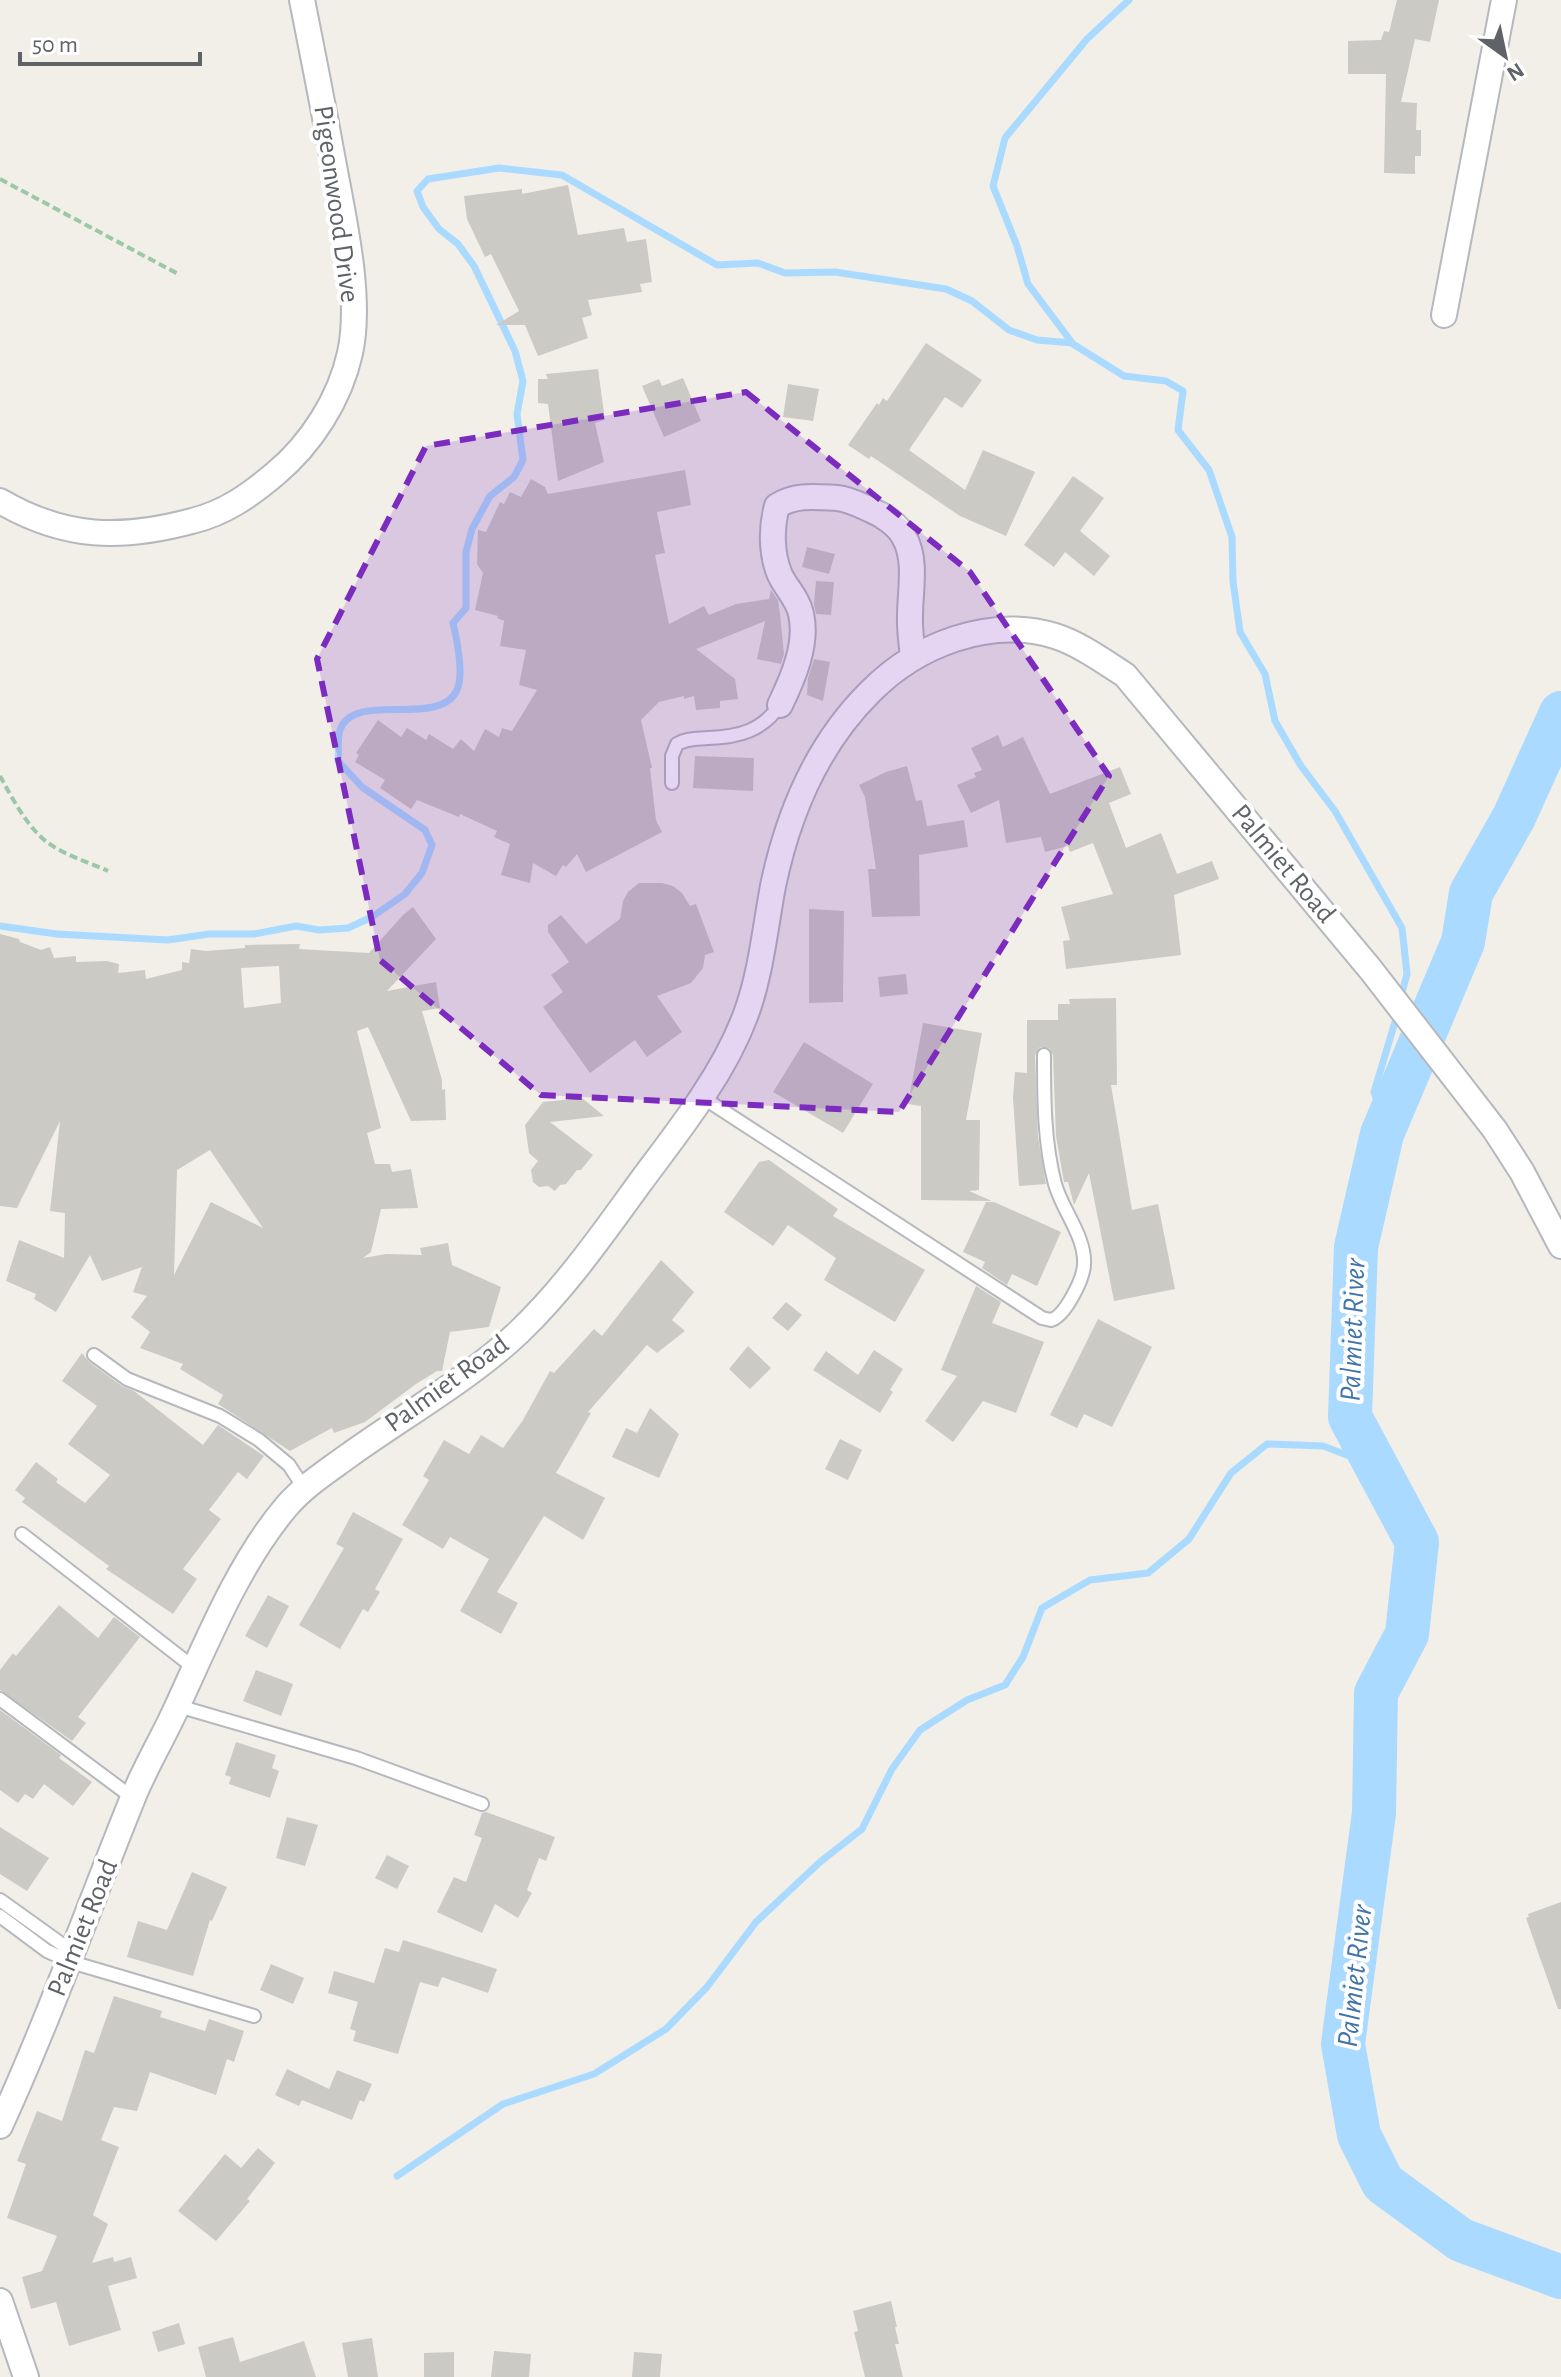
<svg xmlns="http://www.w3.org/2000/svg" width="1561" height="2377" viewBox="0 0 1561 2377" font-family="'Alegreya Sans',sans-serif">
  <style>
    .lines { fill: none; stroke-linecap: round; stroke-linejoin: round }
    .stream { stroke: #aadaff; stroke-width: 7 }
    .river { stroke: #aadaff; stroke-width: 44 }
    .building { fill: #cccac5; fill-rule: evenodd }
    .service-casing { stroke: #b5b8bc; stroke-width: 16 }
    .minor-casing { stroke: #b5b8bc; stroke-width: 28 }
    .path { stroke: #9cc7a9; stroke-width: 4; stroke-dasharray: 8 4; stroke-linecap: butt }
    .service { stroke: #fff; stroke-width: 12 }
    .minor { stroke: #fff; stroke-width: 24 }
    .marked { fill: #7b2cbf; fill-opacity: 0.2; stroke: #7b2cbf; stroke-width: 6; stroke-dasharray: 16 10; stroke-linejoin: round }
    .labels { text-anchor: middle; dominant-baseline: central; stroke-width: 8; stroke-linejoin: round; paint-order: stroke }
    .street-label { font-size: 28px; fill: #5f6368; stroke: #fff }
    .water-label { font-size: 30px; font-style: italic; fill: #4174aa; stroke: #fff }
  </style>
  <rect width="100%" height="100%" fill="#f1efe8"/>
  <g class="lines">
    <path class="stream" d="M1129 0 1087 39 1005 138 993 186 1017 246 1028 284 1073 344 1124 376 1166 381 1183 391 1178 430 1209 470 1232 537 1233 581 1240 632 1265 674 1275 721 1301 766 1335 811 1402 928 1407 974 1400 1000
      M0 926 57 934 168 940 209 934H254L296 926 319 930 348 928 372 917 405 894 422 873 432 845 425 830 362 787 338 761C339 752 337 739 340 730 353 690 439 729 457 690 464 675 457 639 453 623L466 608V552L472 529 490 496 514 477 523 460 517 414 523 381 515 351 474 266 458 244 439 229 423 207 417 191 428 179 499 168 562 175 717 265 758 263 785 273 835 272 946 289 972 301 1009 330 1037 340 1072 343
      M1386 1126 1374 1092 1398 1012
      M397 2176 503 2104 594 2074 666 2029 707 1987 756 1922 820 1862 862 1829 892 1769 920 1730 967 1700 1005 1685 1023 1657 1042 1608 1090 1580 1148 1573 1189 1539 1231 1473 1267 1444 1323 1446 1376 1466"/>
    <path class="river" d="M1561 713 1514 817 1471 893 1463 942 1382 1134 1356 1247 1350 1417 1417 1542 1407 1634 1376 1693 1374 1813 1343 2044 1359 2135 1383 2183 1461 2240 1561 2277"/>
  </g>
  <path class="building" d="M1397 0H1439L1430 42 1415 39 1401 102 1417 103 1416 130H1421V156H1415V174L1384 173 1386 74H1348V41L1381 40 1384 31 1389 32Z
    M568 185 578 235 624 228 627 242 646 239 652 282 640 284 642 292 588 300 592 315 582 318 588 338 538 356 525 325H496L519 311 491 254 485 257 467 219 464 196 522 189V194Z
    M926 343 982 380 962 408 945 397 909 450 965 490 983 450 1035 472 1006 536 960 516 871 456 869 459 848 445 877 403 879 405 883 398 887 401Z
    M598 369 605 420 595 423 604 462 558 481 548 404 538 403V379H548L546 374Z
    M683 378 701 421 664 437 642 386 659 379 662 386Z
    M788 384 819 389 813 421 783 417Z
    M685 470 691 505 657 512 665 553 655 555 669 624 704 606 709 615 736 604 769 599 771 590 778 600 780 614 784 654 781 664 757 659 765 621 696 649 735 679 738 699 720 701V708L696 710 694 696 684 699V696L659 702 641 720 652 768H650L656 820 662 832 586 872 577 854 566 867 563 865 556 876 533 863 530 883 501 875 510 844 494 837 497 831 460 814 459 817 417 800 411 809 380 788 385 780 355 762 359 755 356 753 378 720 401 737 407 728 426 740 429 734 453 749 461 739 474 751 485 729 499 737 502 728 512 731 537 690 519 685 526 650 500 646 504 621 497 618 498 616 475 610 483 573 477 564 478 530 486 532 500 502 504 504 510 492 521 497 531 479 545 487 548 494Z
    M1073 476 1104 498 1080 531 1110 556 1094 576 1065 552 1054 567 1024 545Z
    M807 547 835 554 829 574 802 567Z
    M816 581 834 582 831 615 816 614 814 604Z
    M814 659 830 662 823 701 807 695 808 678Z
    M998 735 1003 747 1023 737 1050 794 1120 767 1131 794 1109 803 1126 848 1161 833 1177 874 1212 861 1219 879 1174 895 1181 955 1066 969 1063 941 1070 940 1061 907 1113 894 1093 843 1070 852 1068 846 1045 852 1041 837 1006 843 999 800 971 813 957 785 976 777 974 773 982 770 971 748Z
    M695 756 754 758 753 791 693 788Z
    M907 766 916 801 922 800 927 826 964 820 968 847 919 855 920 916 872 917 868 869H876L865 797 859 785 886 772Z
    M639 883H662L673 886 682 893 690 906 696 904 714 952 705 955 703 968 691 983 657 996 682 1032 647 1057 635 1040 590 1073 543 1007 563 992 551 975 569 962 548 932V925L561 915 586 944 620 919 623 901 628 892Z
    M413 907 436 939 387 991 436 982 440 1008 422 1011 442 1080V1090L445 1089 446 1120 411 1121 368 1027 357 1031 381 1128 367 1133 375 1164H390L392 1172 411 1169 418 1208 381 1209 371 1252 363 1258 386 1254 422 1255 420 1248 448 1243 452 1265 501 1287 489 1327 450 1332 442 1371H437L416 1384 365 1422 334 1433 332 1428 290 1451 218 1404 223 1395 180 1369 183 1364 140 1348 150 1332 131 1317 147 1296 133 1292 142 1267 102 1281 90 1255 56 1312 34 1299 36 1294 6 1281 19 1240 64 1258 65 1213 50 1211 60 1121 17 1208 0 1206V934L19 939 20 942 41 950 50 947 54 958 76 956V962L107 961 119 964 118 973 145 970 146 979 182 970V962L189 963 191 949 206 951 245 948V945L300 944 299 949 369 953 403 915ZM279 966 281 1003 244 1008 241 968ZM210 1150 263 1228 211 1202 174 1275 177 1170Z
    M809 909 844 911 843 1002 809 1003Z
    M906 974 908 994 880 997 878 977Z
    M1116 998 1117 1085H1111L1132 1210 1158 1204 1175 1289 1114 1301 1089 1173 1074 1205 1068 1182H1064L1056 1136 1053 1055 1049 1048 1040 1047 1035 1055 1038 1137 1046 1184 1019 1186 1013 1098 1015 1072 1027 1073V1020H1058V1004H1070L1069 999Z
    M923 1023 982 1033 966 1120H980L979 1190 969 1191 992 1201 921 1200V1106L908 1104Z
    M804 1042 873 1084 843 1133 773 1092Z
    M582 1098 604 1116 550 1122 593 1155 581 1170H577L566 1184 560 1185 555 1191 548 1186 539 1187 533 1182 531 1170 538 1161 529 1153 525 1125 543 1102Z
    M769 1160 838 1209 833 1216 925 1270 895 1322 824 1280 836 1258 788 1225 773 1246 724 1212 759 1162Z
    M986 1202H994L1061 1232 1037 1286 1012 1274 1007 1285 982 1268 985 1262 963 1252Z
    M661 1260 694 1292 672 1320 685 1331 657 1353 647 1345 588 1412 591 1413 556 1473 605 1498 583 1540 544 1516 497 1592 518 1603 501 1634 460 1611 489 1559 450 1537 443 1549 402 1525 429 1480 423 1476 444 1440 469 1454 481 1435 503 1448 523 1420 550 1371 554 1373 594 1329 602 1336Z
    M976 1286 1001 1302 992 1323 1044 1342 1016 1413 983 1401 953 1442 925 1421 957 1376 941 1370Z
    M786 1302 802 1315 788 1331 772 1318Z
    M1098 1319 1152 1347 1112 1427 1084 1414 1077 1428 1050 1415Z
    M748 1346 771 1368 750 1389 729 1369Z
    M874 1350 903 1369 890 1390 893 1392 880 1413 813 1370 826 1351 858 1375Z
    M82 1353 89 1362 122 1386 134 1391 203 1445 218 1425 264 1456 247 1479 238 1472 209 1510 221 1519 183 1569 197 1579 173 1614 106 1569 109 1566 22 1502 25 1498 15 1490 36 1462 58 1479 56 1482 85 1503 110 1475 68 1444 97 1406 62 1381Z
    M650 1408 679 1434 659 1478 612 1457 626 1428 637 1433Z
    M840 1439 862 1450 848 1480 825 1469Z
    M353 1512 403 1539 375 1589 380 1592 368 1612 363 1609 340 1649 299 1625 344 1548 336 1544Z
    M268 1595 289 1606 267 1648 245 1636Z
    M59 1605 98 1638 114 1617 140 1637 78 1717 86 1723 72 1741 0 1690V1670L13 1653 16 1656Z
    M256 1670 293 1684 281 1716 243 1701Z
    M0 1710 61 1755 59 1758 92 1782 73 1806 44 1784 33 1799 25 1794 18 1803 0 1790Z
    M236 1742 276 1755 272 1768 279 1771 270 1798 229 1784 231 1777 225 1775Z
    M486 1812 555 1837 546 1861 539 1858 527 1890 532 1893 518 1918 495 1904 482 1933 437 1912 454 1877 466 1882 482 1838 474 1835 482 1813Z
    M287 1817 318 1825 305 1866 276 1858Z
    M0 1827 49 1858 27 1891 0 1874Z
    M387 1855 409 1866 397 1889 375 1878Z
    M192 1872 227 1887 212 1921 210 1920 193 1976 127 1957 138 1921 167 1930Z
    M1561 1902V2009H1558L1526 1918 1529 1917 1528 1914Z
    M403 1940 497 1969 488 1993 442 1977 438 1987 420 1982 398 2054 353 2041 356 2031 350 2029 358 2002 328 1993 334 1971 374 1983 385 1948 399 1952Z
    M271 1964 304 1978 293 2004 260 1990Z
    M114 1996 162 2011 160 2017 205 2031 209 2019 244 2031 234 2062 227 2059 216 2095 150 2072 137 2111 114 2107 101 2140 119 2147 93 2215 108 2224 92 2263 113 2257 114 2262 131 2257 137 2278 108 2286 121 2330 69 2346 56 2302 31 2309 22 2277 42 2271 57 2236 7 2218 26 2164 17 2161 37 2111 62 2121 85 2050 94 2053Z
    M287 2069 329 2089 337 2070 372 2084 364 2102 360 2100 352 2120 302 2100 299 2106 275 2095Z
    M258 2148 275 2163 247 2199 250 2201 216 2241 178 2211 225 2154 241 2168Z
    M891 2301 897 2327H895L899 2344H895L903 2377H865L854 2332 858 2331 853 2311Z
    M179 2323 185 2344 158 2352 152 2332Z
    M233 2337 240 2362 304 2341 316 2377H206L198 2347Z
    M372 2338 378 2377H348L342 2343Z
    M494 2351 531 2354 529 2377H491Z
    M454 2352V2377H424V2353Z
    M634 2352 662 2354 660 2377H632Z"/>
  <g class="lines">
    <g class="service-casing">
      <path id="service" d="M672 783V756L677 744C687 738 697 739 708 738 739 737 762 731 780 705
        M702 1097 1042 1318 1051 1320C1065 1316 1083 1280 1084 1265 1086 1237 1062 1210 1055 1184 1044 1143 1044 1098 1044 1055
        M94 1355 127 1379 220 1416 259 1440 289 1465 304 1488
        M22 1534 193 1667
        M0 1699 133 1798
        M178 1706 356 1758 482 1804
        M0 1900 74 1953
        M0 1916 47 1951 71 1962 254 2016"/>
    </g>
    <g class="minor-casing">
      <path id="minor" d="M1444 315 1504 0
        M0 501C65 539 121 540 192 521 225 513 250 495 275 474 311 444 340 399 350 353 362 299 344 220 334 166 324 111 313 55 302 0
        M780 705C793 678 808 644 801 614 798 599 786 588 780 575 771 554 771 528 777 506 796 494 816 497 837 498 849 499 860 505 871 510 883 515 898 525 904 537 918 561 909 595 910 622 910 634 912 646 913 658
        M0 2126C49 2019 88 1909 132 1800 144 1769 162 1740 176 1709 207 1642 238 1564 286 1507 304 1486 326 1472 348 1456 402 1417 472 1377 519 1332 565 1288 602 1235 639 1184 661 1154 684 1125 704 1094 720 1070 736 1041 746 1014 761 973 765 929 773 886 788 814 817 744 871 691 917 645 989 616 1055 636 1080 644 1103 661 1125 675L1371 970 1495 1130 1522 1172 1561 1246
        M0 2301 26 2377"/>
    </g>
    <path class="path" d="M0 179 180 275
      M0 776C11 796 23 819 39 835 56 853 86 861 108 871"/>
    <use href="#service" class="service"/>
    <use href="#minor" class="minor"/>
  </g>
  <path class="marked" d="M746 392 970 572 1109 776 899 1112 541 1095 380 960 317 659 426 446Z"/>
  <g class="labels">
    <g class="street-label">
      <text transform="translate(336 204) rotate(82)">Pigeonwood Drive</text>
      <text transform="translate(1283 864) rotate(50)">Palmiet Road</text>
      <text transform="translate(447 1384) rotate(-36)">Palmiet Road</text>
      <text transform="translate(83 1928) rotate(-68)">Palmiet Road</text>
    </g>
    <g class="water-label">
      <text transform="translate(1353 1330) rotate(-88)">Palmiet River</text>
      <text transform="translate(1355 1976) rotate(-84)">Palmiet River</text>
    </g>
  </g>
  <g transform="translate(1505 56) rotate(147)" stroke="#ffffff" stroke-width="6" paint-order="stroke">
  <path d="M0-6L14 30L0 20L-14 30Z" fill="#5f6368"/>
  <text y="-12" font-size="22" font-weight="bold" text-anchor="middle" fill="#5f6368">N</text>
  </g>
  <path d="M20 52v12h180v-12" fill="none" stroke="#5f6368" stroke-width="4"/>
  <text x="32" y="52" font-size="24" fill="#5f6368" stroke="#ffffff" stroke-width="6" paint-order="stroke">50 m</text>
</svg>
